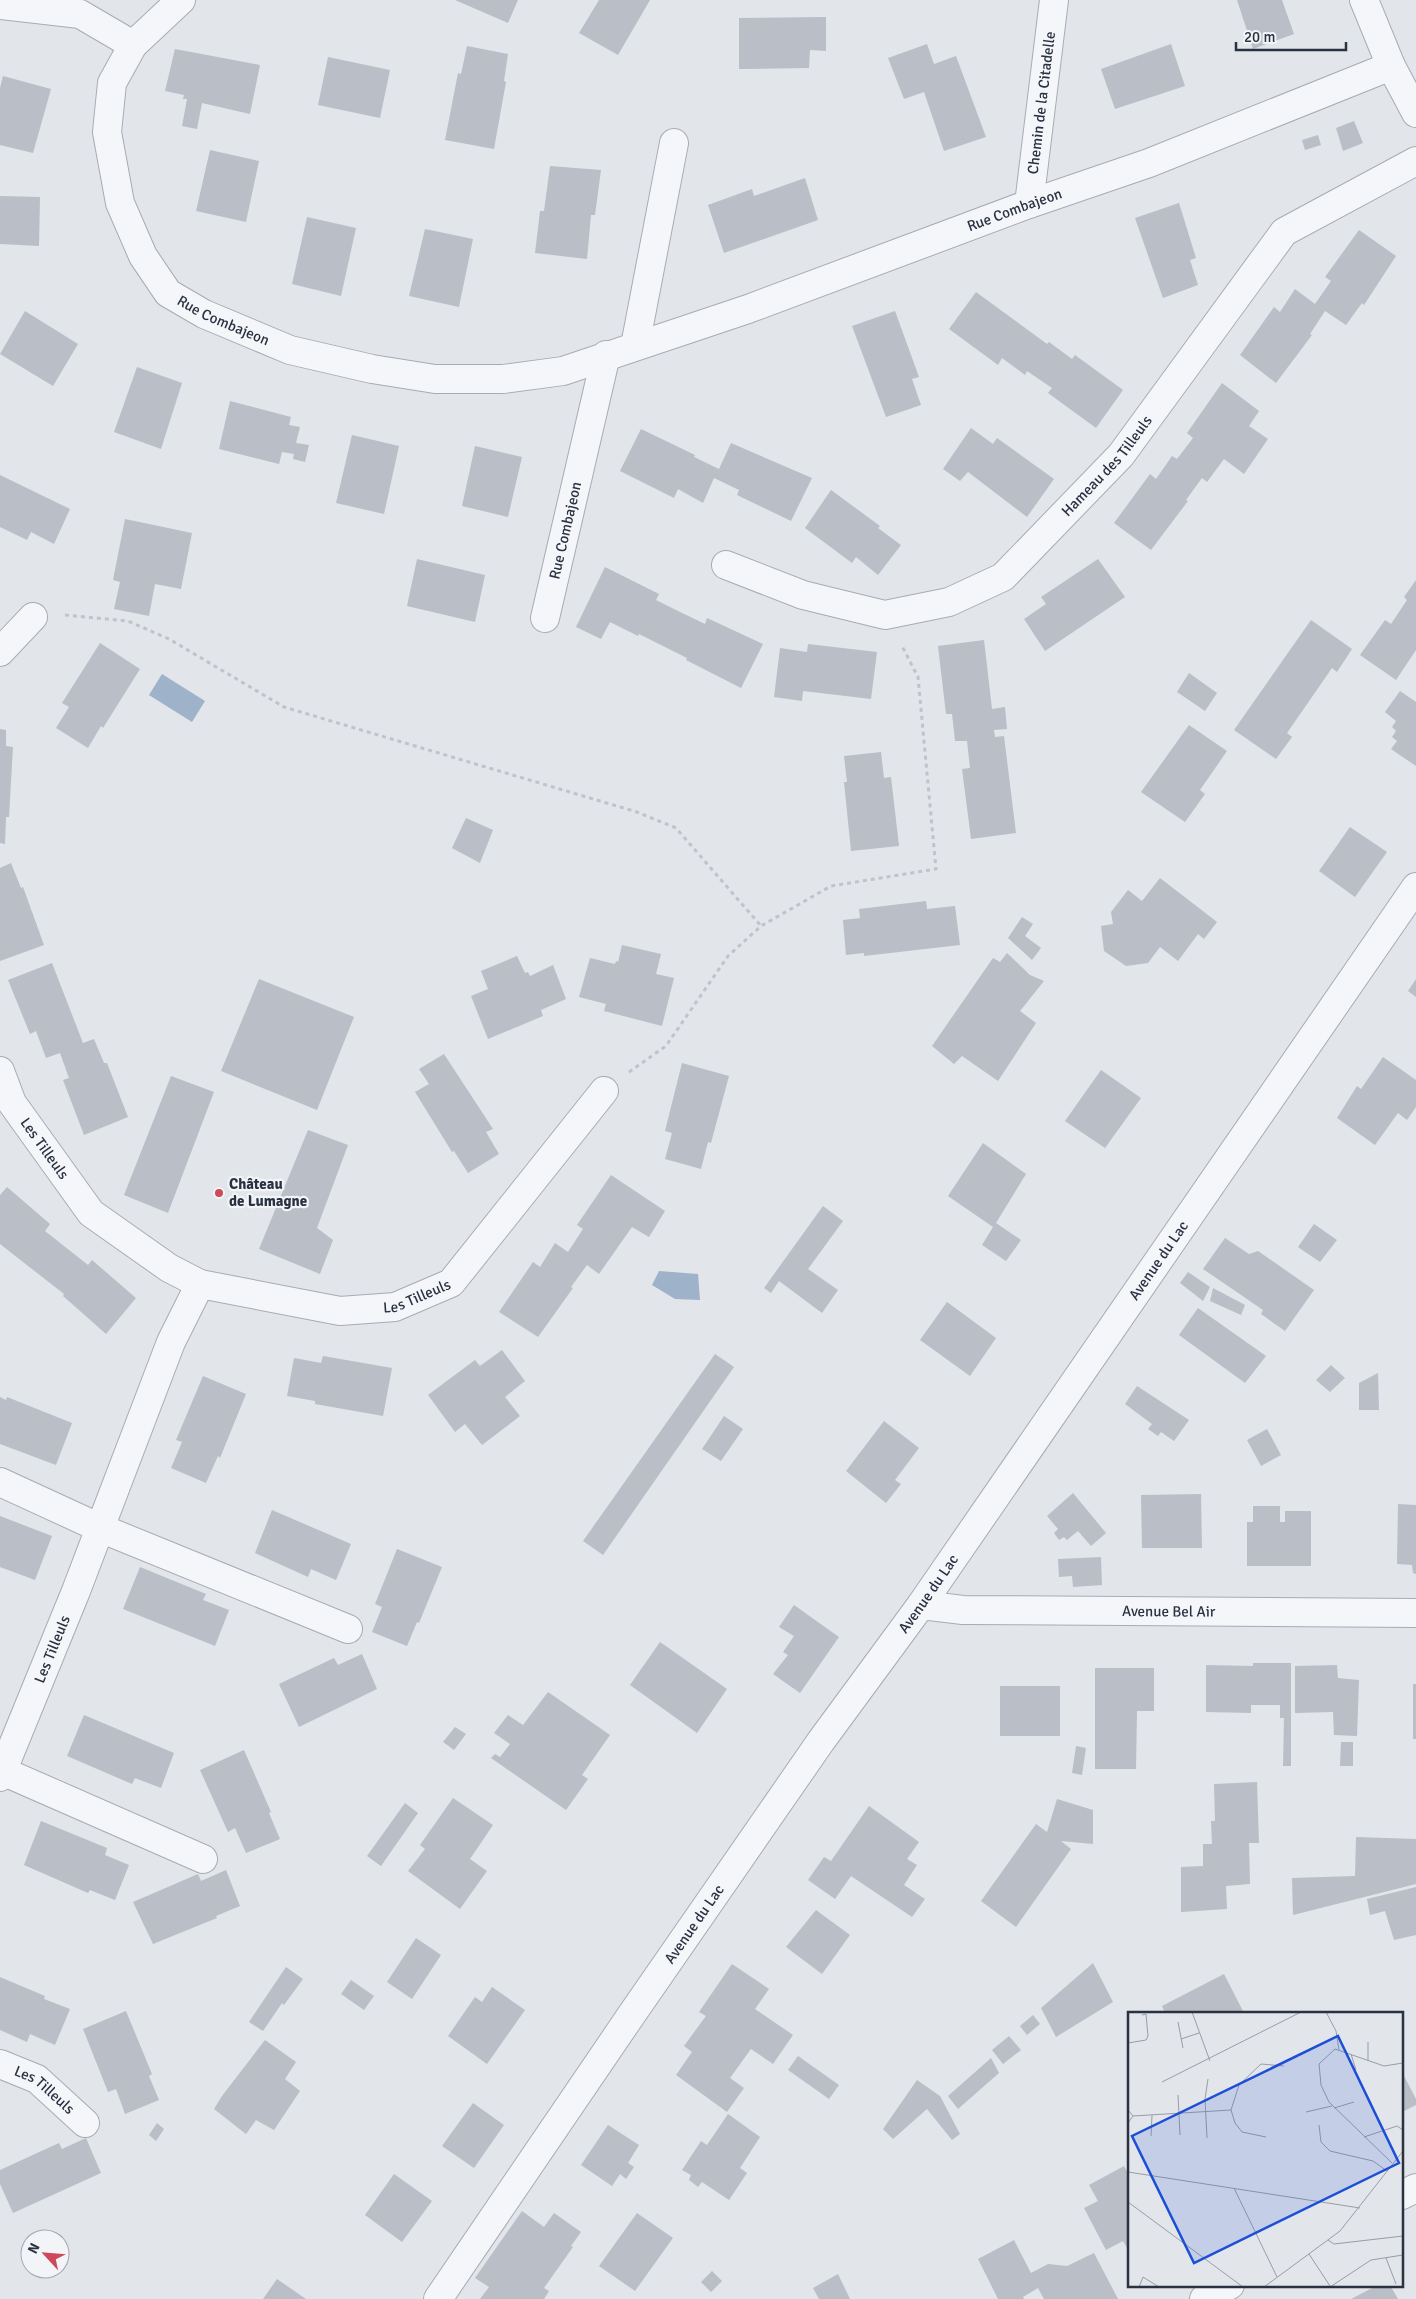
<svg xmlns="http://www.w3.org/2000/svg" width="1416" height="2299" viewBox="0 0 1416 2299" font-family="Signika,sans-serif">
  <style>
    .water { fill: #9eb2ca }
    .building { fill: #b9bec7 }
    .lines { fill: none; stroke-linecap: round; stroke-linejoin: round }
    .minor-casing { stroke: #a7acb4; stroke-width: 30 }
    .path { stroke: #c0c3c9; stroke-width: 3; stroke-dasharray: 4 4; stroke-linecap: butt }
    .minor { stroke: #f5f6f9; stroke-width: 28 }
    .poi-dot { fill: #ce495a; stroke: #f2f4f8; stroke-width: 2 }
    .labels { text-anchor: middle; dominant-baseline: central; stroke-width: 4.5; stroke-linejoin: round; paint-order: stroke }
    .street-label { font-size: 15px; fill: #2a3242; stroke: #f2f4f8 }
    .poi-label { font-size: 15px; font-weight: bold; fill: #2a3242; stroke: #f2f4f8; text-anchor: start }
    .inset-road { fill: none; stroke: #989da7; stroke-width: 1 }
    .view { fill: #1d4ed8; fill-opacity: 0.15; stroke: #1d4ed8; stroke-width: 2.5 }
    .inset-edge { fill: none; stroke: #2a3242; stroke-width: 2.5 }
  </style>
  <rect width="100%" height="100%" fill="#e2e5ea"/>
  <path class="water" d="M162 674 205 701 192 722 149 695Z
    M659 1271 698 1274 700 1300 675 1299 652 1285Z"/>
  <path class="building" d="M455 0H518L508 23Z
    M599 0H650L618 55 579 33Z
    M1237 0H1282L1294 34 1253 49Z
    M826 17V51L810 50 809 68 739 69V18Z
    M927 44 934 64 956 56 986 137 944 151 924 92 904 99 888 58Z
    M1171 44 1185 86 1115 109 1101 69Z
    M467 46 508 54 504 81 506 82 494 149 445 140 458 73 461 74Z
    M175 49 260 65 250 114 202 103 197 129 182 126 187 99H183L184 95 165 91Z
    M328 57 390 70 380 118 318 105Z
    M3 76 51 89 33 153 0 145V88Z
    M1354 121 1363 143 1343 151 1336 128Z
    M1318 135 1321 145 1305 150 1302 140Z
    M210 150 259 161 246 222 196 211Z
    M550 166 601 170 595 215H591L587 259 535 253 540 211H544Z
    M805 178 818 220 724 253 708 205 752 189 754 196Z
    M0 196 40 197 39 246 0 244Z
    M1179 203 1196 258 1190 260 1198 285 1163 298 1135 218Z
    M307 217 356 228 341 296 292 284Z
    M425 229 473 239 459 307 409 296Z
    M1359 230 1396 256 1364 305 1362 303 1346 325 1325 311 1310 334 1312 335 1276 383 1240 355 1274 307 1280 312 1295 289 1315 304 1331 281 1325 277Z
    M976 292 1047 344 1049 342 1072 359 1075 355 1123 390 1096 428 1048 393 1052 388 1027 371 1025 375 1002 358 998 365 949 329Z
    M25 311 78 344 53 386 0 354Z
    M895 311 919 377 912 379 921 405 886 417 852 326Z
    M137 367 182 383 161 449 114 432Z
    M1222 383 1259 411 1249 426 1268 439 1244 474 1224 459 1207 482 1202 478 1186 500 1188 501 1151 550 1114 523 1150 474 1156 479 1172 456 1177 459 1193 438 1187 433Z
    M230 401 291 417 289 425 300 427 296 443 309 445 305 462 293 459 294 454 282 452 279 464 219 449Z
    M971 428 993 444 997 438 1054 479 1027 517 968 472 960 481 943 469Z
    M641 429 695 455 694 457 719 469 731 443 812 478 791 521 737 495 739 490 714 478 703 503 678 489 674 498 620 471Z
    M352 435 399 446 384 514 336 503Z
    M475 446 522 457 508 517 462 506Z
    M0 475 70 509 54 544 31 532 27 540 0 527Z
    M831 490 880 526 878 528 901 545 878 575 856 557 852 563 805 528Z
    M125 519 192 533 181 589 155 584 149 616 114 609 120 582 113 580Z
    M417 559 485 575 475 622 407 606Z
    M1098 559 1125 597 1045 651 1024 619 1046 604 1041 597Z
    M605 567 659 594 656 600 680 612 705 624 707 618 763 644 741 688 686 660 687 658 639 634 638 636 610 622 601 639 576 627Z
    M1416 580V650L1396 680 1360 655 1385 620 1391 624 1407 600 1404 597Z
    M1311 620 1352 649 1337 672 1332 668 1287 733 1292 737 1276 759 1234 730Z
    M984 640 992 709 1005 707 1007 729 994 730 995 737 1004 736 1016 833 971 839 962 769 970 768 967 741H955L952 714H946L938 646Z
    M100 643 140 669 103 728 101 726 88 748 56 728 69 707 62 703Z
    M808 644 877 652 871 699 803 691 802 701 774 697 780 648 807 652Z
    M1189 673 1217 693 1205 711 1177 692Z
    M1400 691 1416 702V766L1391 749 1397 741 1392 737 1396 731 1392 727 1396 721 1385 712Z
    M1189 725 1227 751 1200 790 1205 794 1185 822 1141 792Z
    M0 729 6 730V746L13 747 9 817H6L5 844 0 843Z
    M881 752 884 778 891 777 899 846 851 851 844 782H847L844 756Z
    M466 818 493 830 480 863 452 848Z
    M1350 827 1387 852 1355 897 1319 871Z
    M11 863 21 888 23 887 44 945 0 961V868Z
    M1160 878 1217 922 1204 939 1198 934 1178 961 1160 947 1148 963 1126 966 1104 951 1101 926 1113 924 1111 912 1128 890 1142 901Z
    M926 901 927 909 955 906 960 945 864 956V953L846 955 843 920 860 918 859 909Z
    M1022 917 1033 924 1025 936 1041 948 1032 960 1008 938Z
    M622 945 661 954 656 974 674 978 662 1026 604 1011 606 1004 579 997 590 958 615 964 616 961 618 962Z
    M1007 953 1030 975 1044 981 1020 1011 1036 1023 998 1081 962 1056 954 1064 932 1046 993 958 1000 962Z
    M517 956 525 973 528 972 530 976 553 965 566 999 541 1010 543 1016 488 1039 471 996 488 989 481 971Z
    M52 963 83 1043 94 1039 104 1063H107L128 1117 84 1135 63 1080 69 1078 60 1053 46 1058 36 1031 30 1034 8 980Z
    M259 979 354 1017 317 1110 221 1071Z
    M1416 979V997L1408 991Z
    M444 1054 493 1129 486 1132 499 1154 468 1173 454 1151 452 1152 415 1092 429 1084 419 1069Z
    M1383 1057 1416 1080V1107L1407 1120 1398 1113 1375 1145 1337 1118 1357 1086 1361 1089Z
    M682 1063 729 1076 711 1143 708 1142 701 1169 665 1159 672 1133 665 1131Z
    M1101 1070 1141 1098 1105 1148 1065 1121Z
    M171 1076 214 1092 168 1213 124 1195Z
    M308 1130 348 1145 317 1228 333 1240 320 1274 259 1249Z
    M983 1143 1026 1174 996 1223 1021 1240 1006 1261 982 1245 993 1227 948 1196Z
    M611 1175 665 1211 649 1237 632 1227 599 1274 587 1265 571 1287 573 1288 538 1337 499 1312 533 1262 540 1267 555 1243 568 1252 583 1229 577 1225Z
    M7 1187 50 1224 45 1231 88 1265 92 1260 136 1298 106 1334 63 1296 64 1294 0 1244V1195Z
    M823 1206 843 1221 808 1269 838 1290 822 1313 779 1281 771 1293 764 1288Z
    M1314 1224 1337 1240 1320 1262 1298 1247Z
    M1225 1238 1249 1254 1258 1251 1314 1290 1285 1331 1261 1314 1263 1310 1203 1269Z
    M1188 1272 1210 1287 1203 1301 1180 1283Z
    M1213 1288 1245 1305 1241 1315 1210 1301Z
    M947 1302 996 1338 970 1376 920 1340Z
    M1198 1308 1266 1356 1245 1383 1179 1335Z
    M502 1350 525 1381 505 1397 520 1416 482 1445 465 1424 455 1432 428 1395 475 1360 480 1366Z
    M715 1354 734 1367 603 1555 583 1541Z
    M323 1356 392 1368 383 1416 315 1404V1401L287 1396 294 1358 321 1363Z
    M1331 1365 1345 1378 1330 1392 1316 1380Z
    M1378 1373 1379 1410H1359V1383Z
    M203 1376 246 1394 220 1458 218 1456 206 1483 171 1468 182 1442 176 1440Z
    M1137 1386 1189 1420 1174 1441 1161 1432 1158 1436 1148 1429 1152 1424 1125 1404Z
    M0 1397 6 1400 7 1397 72 1423 56 1465 0 1444Z
    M724 1416 743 1429 721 1461 702 1449Z
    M884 1421 919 1448 895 1480 901 1484 886 1503 846 1471Z
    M1267 1429 1281 1455 1261 1466 1247 1440Z
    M1073 1493 1106 1533 1091 1546 1078 1531 1067 1540 1064 1537 1059 1540 1054 1533 1058 1529 1047 1516Z
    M1201 1494 1202 1548H1142L1141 1495Z
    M1398 1504 1416 1505V1574L1413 1573 1412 1565 1397 1564Z
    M1253 1506H1280V1522H1285V1511H1311V1566H1247V1522H1253Z
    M272 1510 351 1544 336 1580 311 1569 308 1577 255 1553Z
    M0 1516 52 1536 35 1580 0 1567Z
    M397 1549 442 1567 419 1623 417 1622 407 1646 372 1632 382 1607 375 1604Z
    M1101 1557 1102 1585 1073 1587 1072 1576 1059 1577 1058 1559Z
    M140 1567 206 1594 203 1600 229 1610 215 1646 123 1609Z
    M794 1605 839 1637 800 1693 773 1674 788 1655 783 1652 794 1636 779 1627Z
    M660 1642 727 1689 697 1733 630 1685Z
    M362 1654 377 1689 299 1727 279 1684 334 1658 338 1665Z
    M1253 1663H1291V1766H1283L1284 1718H1280V1705H1251V1713L1206 1712V1665L1253 1666Z
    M1337 1665 1338 1678 1359 1680 1357 1736 1334 1735 1333 1712 1295 1713V1666Z
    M1095 1668H1154V1711H1137L1136 1769H1095Z
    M1413 1684H1416V1739H1413Z
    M1000 1686H1060V1736H1000Z
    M548 1692 610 1735 582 1775 588 1779 566 1810 491 1758 495 1754 500 1757 510 1744 494 1733 508 1715 523 1725Z
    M84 1715 174 1753 161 1788 135 1778 132 1784 67 1756Z
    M455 1727 466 1734 454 1750 443 1742Z
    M1341 1742H1353V1766H1340Z
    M1076 1746 1086 1748 1082 1775 1072 1773Z
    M244 1750 271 1812 269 1813 280 1839 246 1853 235 1828 228 1832 200 1770Z
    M1257 1782 1259 1843H1249L1250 1884 1226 1886 1227 1909 1181 1912V1867L1203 1866V1844H1212L1211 1821H1215L1214 1784Z
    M453 1798 493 1825 470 1859 487 1871 460 1909 408 1871 425 1849 420 1845Z
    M1057 1799 1093 1810V1844L1061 1841 1071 1849 1016 1927 981 1901 1036 1824 1047 1832Z
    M405 1803 418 1813 381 1866 367 1856Z
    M869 1806 919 1842 907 1859 917 1865 904 1885 925 1899 912 1917 851 1876 835 1899 808 1880 824 1857 831 1861Z
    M41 1821 107 1848 105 1855 129 1865 115 1900 90 1890 88 1893 24 1865Z
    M1356 1837 1416 1839V1884L1293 1915 1292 1878 1355 1876Z
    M226 1870 240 1906 216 1916 217 1918 153 1944 133 1902 198 1874 201 1881Z
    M1416 1887V1935L1394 1940 1385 1911 1370 1915 1367 1899Z
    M816 1910 850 1935 822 1974 786 1947Z
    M416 1938 441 1955 412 1999 387 1982Z
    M1093 1963 1113 2002 1056 2037 1041 2008Z
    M732 1964 769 1989 755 2009 793 2035 773 2064 751 2049 730 2078 744 2088 727 2112 676 2075 692 2052 684 2046 706 2016 699 2012Z
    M286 1967 303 1979 284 2005 282 2003 263 2031 249 2022Z
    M1224 1974 1244 2013H1165L1162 2006Z
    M0 1977 45 1996 44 1999 70 2009 55 2045 30 2034 27 2042 0 2030Z
    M351 1980 374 1996 364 2010 341 1994Z
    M492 1987 525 2010 487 2064 448 2036 475 1997 482 2002Z
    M126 2011 152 2074 149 2076 159 2100 125 2114 116 2089 108 2092 83 2029Z
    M1033 2015 1040 2024 1027 2035 1020 2026Z
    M1009 2036 1021 2050 1003 2064 992 2050Z
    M265 2040 296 2062 285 2079 300 2091 274 2130 256 2120 246 2134 214 2109 222 2096Z
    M798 2056 839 2085 829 2099 788 2070Z
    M991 2058 999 2073 958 2109 948 2096Z
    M1402 2072 1416 2099V2105L1402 2112Z
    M917 2080 940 2096 960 2134 952 2140 927 2109 893 2139 883 2129Z
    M473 2103 504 2125 474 2168 442 2146Z
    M728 2114 760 2137 740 2168 747 2173 729 2200 702 2182 698 2187 689 2180 691 2175 682 2170 701 2141 707 2145Z
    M157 2123 164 2129 156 2141 149 2135Z
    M608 2125 639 2145 628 2163 634 2167 626 2179 620 2174 612 2186 581 2165Z
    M86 2138 101 2173 13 2213 0 2184V2170L59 2143 62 2149Z
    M1124 2166 1130 2177V2247L1127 2248 1123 2241 1106 2250 1084 2208 1098 2201 1089 2185Z
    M394 2174 432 2201 402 2242 365 2215Z
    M522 2211 544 2227 554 2213 581 2232 571 2246 573 2247 544 2288 549 2291 544 2299H480L489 2287 475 2278Z
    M637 2213 673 2238 635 2291 599 2266Z
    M1014 2240 1031 2273 1048 2264 1067 2266 1094 2253 1118 2299H1044L1038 2288 1023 2297 1024 2299H998L978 2259Z
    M712 2271 722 2281 711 2292 701 2282Z
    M838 2274 850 2299H819L813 2288Z
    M277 2279 306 2299H263Z
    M1378 2285H1390L1398 2299H1351Z"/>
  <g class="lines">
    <g class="minor-casing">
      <g id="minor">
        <path id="s1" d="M181 0 133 45 112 83 107 132 120 203 143 256 168 293 204 314 290 350 372 369 435 379H503L563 371 748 309 1029 204 1149 163 1391 66"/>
        <path d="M1364 0 1391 66 1416 113"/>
        <path d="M0 5 80 14 133 45"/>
        <path id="s2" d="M1029 204 1054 0"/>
        <path d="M635 346 674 143"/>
        <path id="s3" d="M726 565 803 595 885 615 949 602 1003 577 1121 455 1284 232 1416 161"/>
        <path id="s4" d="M545 618 606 355"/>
        <path d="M0 652 33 617"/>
        <path id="s5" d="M0 1071 12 1103 91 1213 169 1268 200 1284"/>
        <path d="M0 1482 100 1528 348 1629"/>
        <path id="s6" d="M921 1605 963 1610 1416 1613"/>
        <path d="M0 1770 203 1859"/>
        <path id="s7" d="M0 1777 76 1591 171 1342 200 1284 340 1311 395 1307 451 1283 604 1091"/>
        <path id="s8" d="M0 2064 37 2079 85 2123"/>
        <path d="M1402 2195 1416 2188"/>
        <path id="s9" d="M438 2299 632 2014 821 1741 921 1605 1416 887"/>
        <path d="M1204 2299 1230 2285"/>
      </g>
    </g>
    <path class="path" d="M65 615 128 621 169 639 284 707 637 812 676 828 761 926
      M629 1072 666 1046 728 956 761 926 831 886 936 869 918 677 902 646"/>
    <use href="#minor" class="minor"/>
  </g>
  <circle class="poi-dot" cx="219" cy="1193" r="5"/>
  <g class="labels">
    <g class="street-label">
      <text stroke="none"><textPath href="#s2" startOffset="102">Chemin de la Citadelle</textPath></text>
      <text stroke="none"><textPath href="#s1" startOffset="1224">Rue Combajeon</textPath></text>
      <text stroke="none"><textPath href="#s1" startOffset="395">Rue Combajeon</textPath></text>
      <text stroke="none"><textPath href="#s3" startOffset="444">Hameau des Tilleuls</textPath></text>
      <text stroke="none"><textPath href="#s4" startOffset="90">Rue Combajeon</textPath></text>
      <text stroke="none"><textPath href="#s5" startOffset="90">Les Tilleuls</textPath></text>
      <text stroke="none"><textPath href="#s9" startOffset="1264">Avenue du Lac</textPath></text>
      <text stroke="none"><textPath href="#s7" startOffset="754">Les Tilleuls</textPath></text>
      <text stroke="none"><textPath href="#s9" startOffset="859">Avenue du Lac</textPath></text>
      <text stroke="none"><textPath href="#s6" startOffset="248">Avenue Bel Air</textPath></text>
      <text stroke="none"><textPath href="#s7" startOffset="138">Les Tilleuls</textPath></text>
      <text stroke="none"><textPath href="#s9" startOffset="454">Avenue du Lac</textPath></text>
      <text stroke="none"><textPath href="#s8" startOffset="52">Les Tilleuls</textPath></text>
    </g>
    <g class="poi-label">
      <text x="229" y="1184">Château<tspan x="229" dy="17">de Lumagne</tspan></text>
    </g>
  </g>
  <g transform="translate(1128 2012)">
    <rect width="275" height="275" fill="#e2e5ea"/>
    <path class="inset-road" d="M64 0 82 49M198 0 208 19 211 38M50 10 55 36M53 27 71 21M240 30V49M0 31 18 28 20 24 18 2 14 3M223 42 228 58M34 70 173 0M50 83 52 123M206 96 226 90M0 98 5 104 0 111M103 98 111 73 133 52 156 54M178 100 204 94M5 104 103 98 107 111 114 120 138 125M191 113 193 130 202 139 245 149 259 159M23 124 24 103M236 125 269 114 275 118M79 126 77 87 80 67M264 151 201 90 193 73 191 52 207 37 256 54 275 51M0 160 232 196M106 176 149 265M0 190 115 275M200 228 206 232 275 224M181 242 202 274M258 246 268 272M11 275 15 265 31 275M136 275 212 219 275 139M202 275 243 248 275 243"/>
    <path class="view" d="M210 24 271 151 66 251 4 124Z"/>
    <rect width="275" height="275" class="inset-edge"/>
  </g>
  <g transform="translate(45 2254) rotate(296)"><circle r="24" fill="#f2f4f8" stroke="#a2a6af"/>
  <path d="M0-4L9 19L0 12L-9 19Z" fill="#ce495a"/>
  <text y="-8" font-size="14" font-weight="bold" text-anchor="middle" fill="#2a3242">N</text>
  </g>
  <path d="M1236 42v8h110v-8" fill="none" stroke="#2a3242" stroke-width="2.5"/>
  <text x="1244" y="42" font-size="15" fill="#2a3242" stroke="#f2f4f8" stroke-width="4" paint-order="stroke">20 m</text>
</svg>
